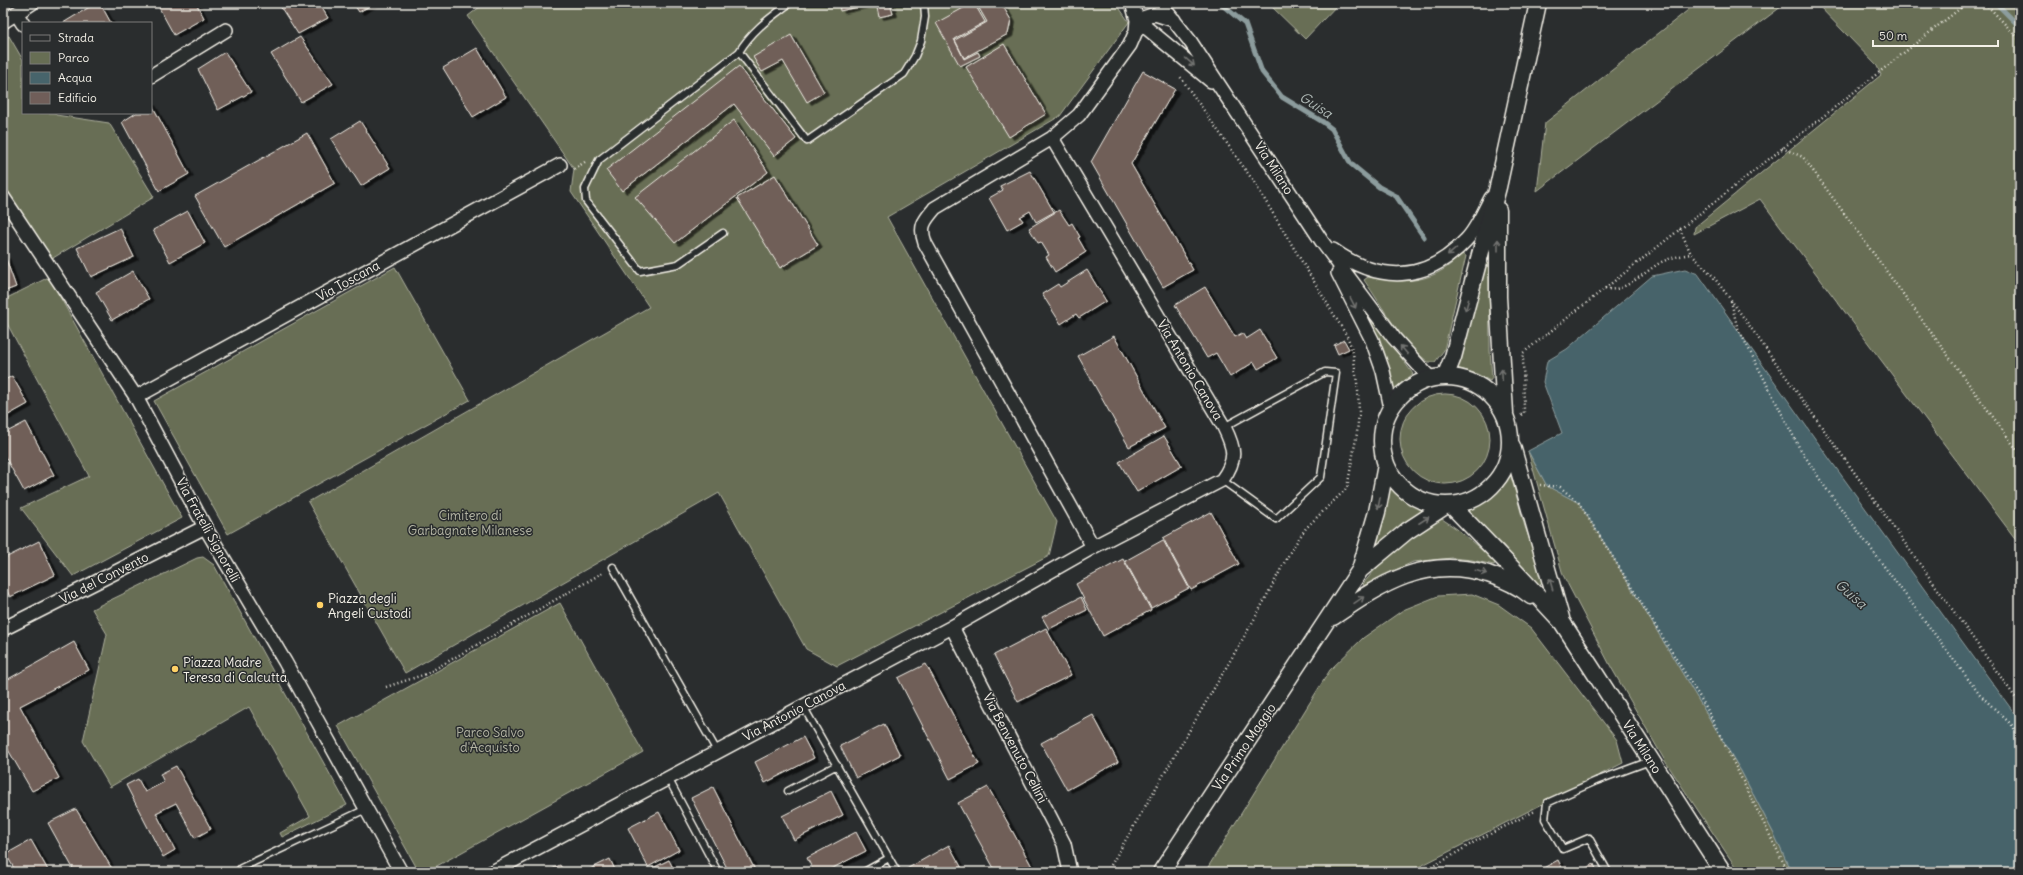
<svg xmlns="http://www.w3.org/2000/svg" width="2023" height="875" viewBox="0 0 2023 875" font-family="Delius,sans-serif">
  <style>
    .green { fill: #676e54; stroke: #aeb09e }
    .water { fill: #47646b; stroke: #8c9c9d }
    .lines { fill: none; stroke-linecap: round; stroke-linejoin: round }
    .stream { stroke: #8c9c9d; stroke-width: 5 }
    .building { fill: #705e59; stroke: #f4f1e8; filter: url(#shadow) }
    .service-casing { stroke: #f4f1e8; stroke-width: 9 }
    .minor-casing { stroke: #f4f1e8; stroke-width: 16 }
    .tertiary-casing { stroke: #f4f1e8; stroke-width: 19 }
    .path { stroke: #f4f1e8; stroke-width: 2.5; stroke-dasharray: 1 3; stroke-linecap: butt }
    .service { stroke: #2a2d2e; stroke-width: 6 }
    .minor { stroke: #2a2d2e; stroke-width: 13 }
    .tertiary { stroke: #2a2d2e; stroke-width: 16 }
    .oneway { stroke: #71726f }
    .poi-dot { fill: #ffd166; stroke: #2a2d2e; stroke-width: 1.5 }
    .labels { text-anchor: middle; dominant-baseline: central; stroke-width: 3; stroke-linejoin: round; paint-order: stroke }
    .street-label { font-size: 13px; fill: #f4f1e8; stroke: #2a2d2e }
    .park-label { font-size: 13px; fill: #b5b6a5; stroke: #2a2d2e }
    .poi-label { font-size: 13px; fill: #f4f1e8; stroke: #2a2d2e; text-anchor: start }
    .water-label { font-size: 14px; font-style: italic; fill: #afb9b6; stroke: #2a2d2e }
  </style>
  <defs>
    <filter id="shadow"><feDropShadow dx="4.5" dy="2.5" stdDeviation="0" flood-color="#0009"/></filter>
  </defs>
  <rect width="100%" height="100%" fill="#2a2d2e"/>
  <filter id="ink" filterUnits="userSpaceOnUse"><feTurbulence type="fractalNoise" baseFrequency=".025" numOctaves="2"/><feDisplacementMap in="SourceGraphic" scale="8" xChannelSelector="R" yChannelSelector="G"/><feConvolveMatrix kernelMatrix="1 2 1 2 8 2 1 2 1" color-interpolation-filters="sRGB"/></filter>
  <g filter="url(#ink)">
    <path class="green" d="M485 3H1116L1129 22 1060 116 887 217 1057 522 1049 556 837 666 806 649 719 493 405 673 308 502 649 307 571 192 574 169 468 16Z
      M1268 3H1339L1305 39Z
      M1697 3H1786L1537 191 1545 123Z
      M1816 3H2020V545L1760 199 1694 234 1695 227 1881 75 1877 66Z
      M9 36 23 60V113H55L56 115 109 123 154 197 48 261 3 186V39Z
      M1461 254 1466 256 1444 350 1435 362H1428C1401 342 1383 307 1364 280L1368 277C1404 284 1435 284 1461 254Z
      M1485 260 1489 264 1490 351 1492 378 1490 381 1477 374 1457 368Z
      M395 267 470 400 228 534 154 401Z
      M49 277 182 518 73 576 21 508 89 476 3 316V300Z
      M1363 305 1413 374 1394 389 1379 340Z
      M1400 439a45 45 0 1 1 90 0a45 45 0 1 1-90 0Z
      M1528 451 1547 486 1579 503 1605 544 1741 771 1775 836 1791 872H1739L1665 761 1611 667 1563 575Z
      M1509 469 1525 527 1545 580 1543 584 1536 585 1503 545 1463 510C1486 502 1500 493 1509 469Z
      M1388 486 1404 500 1423 508V512L1376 548 1373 546Z
      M1442 519 1457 529 1496 562 1494 565 1472 560 1452 558 1413 562 1389 573 1365 588 1363 584C1385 556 1411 535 1442 519Z
      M203 557 214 565 347 805 282 837 280 833 310 816 249 707 110 787 83 741 107 634 92 609 197 558Z
      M1472 594 1499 605 1531 628 1617 740 1623 763 1409 872H1205L1330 670 1363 638 1403 610 1438 596Z
      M560 603 643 752 426 872H419L338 726Z"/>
    <path class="water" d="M1685 269 1698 274 1831 461 2020 721V872H1791L1775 836 1741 771 1605 544 1579 503 1547 486 1528 451 1562 433 1543 382 1547 361 1567 349 1652 276Z"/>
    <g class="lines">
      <path class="stream" d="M1220 3 1245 24 1262 72 1282 97 1323 122 1332 129 1351 164 1379 187 1396 196 1424 237
        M1996 3 2020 27"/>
    </g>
    <path class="building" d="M96 3H100L111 23H63Z
      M158 3H196L204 18 174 35 157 4Z
      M278 3H319L328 18 298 34Z
      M353 3H375L359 12Z
      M839 3H874L840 11Z
      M876 3H890L893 14 879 17Z
      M965 3H974L985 22 954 39 964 59 978 52 980 56 960 66 936 23 967 6Z
      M976 3H1001L1011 20 1008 34 964 58 955 40 987 22Z
      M791 35 824 92 807 102 783 61 762 72 753 57Z
      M300 37 333 84 301 102 271 54Z
      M1004 44 1046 114 1009 137 966 67Z
      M477 48 506 97 473 117 443 68Z
      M225 52 251 92 218 110 198 69Z
      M739 66 796 139 774 156 734 104 622 191 606 170Z
      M1143 71 1175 89 1131 164 1193 270 1163 287 1091 162Z
      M151 103 189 174 159 191 122 122 136 113H151Z
      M734 120 768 172 675 243 635 197Z
      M360 121 390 168 361 186 331 139Z
      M307 133 335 183 224 247 195 196Z
      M1030 171 1054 212 1036 222 1030 211 1020 217 1023 221 1007 230 989 198 1003 190 1000 186Z
      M775 175 818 245 780 268 737 198Z
      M1059 210 1069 225 1072 223 1080 237 1078 238 1086 252 1055 272 1046 257 1049 255 1041 242 1038 243 1029 228Z
      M188 211 205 243 170 262 153 230Z
      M120 228 134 257 91 277 77 248Z
      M5 256 16 287 3 292V257Z
      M1087 270 1106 301 1079 318 1076 314 1061 324 1042 294 1058 284 1060 287Z
      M133 271 149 299 112 320 96 292Z
      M1205 287 1235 337 1242 333 1246 339 1260 330 1277 358 1258 369 1254 362 1230 377 1216 353 1207 358 1175 305Z
      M1114 336 1165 428 1129 447 1078 356Z
      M1344 340 1349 349 1338 354 1334 345Z
      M12 376 28 404 3 418V381Z
      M26 422 54 475 24 491 3 453V434Z
      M1164 436 1182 466 1137 492 1119 462Z
      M1211 512 1239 564 1191 590 1163 538Z
      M1163 540 1189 588 1151 608 1125 561Z
      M39 541 55 575 10 597 3 583V559Z
      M1123 559 1151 610 1103 636 1076 584Z
      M1081 597 1087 610 1049 629 1042 617Z
      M1046 628 1071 675 1018 702 994 655Z
      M74 642 89 670 20 706 59 778 32 791 3 741V682Z
      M926 664 979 764 950 779 898 678Z
      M1093 715 1118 762 1067 790 1041 743Z
      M884 724 900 755 856 778 840 746Z
      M803 737 814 758 765 783 755 762Z
      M176 766 211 829 195 838 176 803 156 813 175 850 163 857 126 785 138 779 145 792 164 782 160 774Z
      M713 787 756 872H729L691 798Z
      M988 787 1035 872H996L958 803Z
      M831 791 843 815 794 840 782 816Z
      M76 809 114 872H75L48 823Z
      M659 812 679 850 648 867 628 828Z
      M856 832 866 851 825 872H814L807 858Z
      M31 840 49 872H16L6 854Z
      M949 845 964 872H904L903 871Z
      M610 859 616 872H584Z
      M669 860 675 872H645Z
      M1558 860 1564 872H1538V871Z
      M1594 864 1597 872H1579Z
      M560 865 564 872H546Z"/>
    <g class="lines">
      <g class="service-casing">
        <path id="service" d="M739 52 807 141 904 74 915 56 921 41 925 17 924 3
          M723 233 678 264 640 271 586 201 585 189 599 160 739 52C752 30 770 18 790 3
          M1222 480 1276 519 1321 477 1336 373 1325 372 1224 427
          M613 567 717 751
          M803 706 897 872
          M668 778 718 872
          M788 791 837 765
          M238 872 241 868 366 809
          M864 872 889 858
          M1608 872 1589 838 1563 849 1545 819 1547 803 1596 781 1650 761"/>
      </g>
      <g class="minor-casing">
        <path id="minor" d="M1132 3 1137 20 1211 81
          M1160 3 1190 41 1323 243 1394 338 1431 379
          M16 13 23 24
          M1137 20 1155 14 1174 20
          M3 22 32 3
          M151 76 226 30
          M1052 138 1224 427C1235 449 1237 459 1222 480L1093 547
          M3 197 136 397 205 527 285 662 401 872
          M1333 250C1379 283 1426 283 1466 240 1477 229 1484 211 1491 198
          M1338 273 1372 340 1383 371 1391 408
          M136 397 560 165
          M952 627 1064 844 1070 872
          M3 629 205 527
          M492 872 952 627 1093 547 925 243C919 226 924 221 935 208L1052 138 1079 115 1130 45 1136 31 1137 20"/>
      </g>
      <g class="tertiary-casing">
        <path id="tertiary" d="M1498 210V297L1505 413
          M1382 441a64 64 0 1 1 128 0a64 64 0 1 1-128 0Z
          M1445 377 1453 357 1498 187 1538 3
          M1512 446 1561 618
          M1451 505 1511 567 1562 622 1723 872
          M1360 570 1407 531 1445 506
          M1333 617C1382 583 1426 555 1488 574 1503 579 1519 586 1531 596
          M1161 872 1360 570 1377 512 1386 465"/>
      </g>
      <path class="path" d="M1985 3 2020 40
        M1782 148 1803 157 2020 454
        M574 169 585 162
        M1680 229 1691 254 1712 275 1731 300 2020 704
        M1605 288C1621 295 1645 272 1658 264 1668 258 1679 256 1691 254
        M1731 301 1737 326 1799 447 1825 487 1980 695 2013 726 2020 740
        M1521 415 1524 413 1523 353 1967 3
        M1540 485 1560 487 1579 503 1706 707 1788 872
        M386 687 426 674 604 572
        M1107 872 1255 618 1290 552 1306 528 1347 488 1357 433 1359 412 1358 390 1353 353 1348 338 1254 182 1179 75
        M1420 872 1443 861 1476 841 1535 811"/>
      <use href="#service" class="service"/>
      <use href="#minor" class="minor"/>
      <use href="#tertiary" class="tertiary"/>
    </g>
    <defs><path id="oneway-shaft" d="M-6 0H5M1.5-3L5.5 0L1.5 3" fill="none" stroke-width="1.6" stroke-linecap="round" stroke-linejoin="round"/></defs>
    <g class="oneway">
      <use href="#oneway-shaft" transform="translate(1190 62) rotate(41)"/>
      <use href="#oneway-shaft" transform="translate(1498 245) rotate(-90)"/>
      <use href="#oneway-shaft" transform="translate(1452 252) rotate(139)"/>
      <use href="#oneway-shaft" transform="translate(1353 303) rotate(63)"/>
      <use href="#oneway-shaft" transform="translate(1467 305) rotate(105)"/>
      <use href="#oneway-shaft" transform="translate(1404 350) rotate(-130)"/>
      <use href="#oneway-shaft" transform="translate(1502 375) rotate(-93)"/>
      <use href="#oneway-shaft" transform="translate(1379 503) rotate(101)"/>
      <use href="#oneway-shaft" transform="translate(1424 520) rotate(-33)"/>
      <use href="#oneway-shaft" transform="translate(1481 572) rotate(17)"/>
      <use href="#oneway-shaft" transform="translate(1551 584) rotate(-106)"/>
      <use href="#oneway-shaft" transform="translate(1359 600) rotate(-34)"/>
    </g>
  </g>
  <g class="poi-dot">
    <circle cx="320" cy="605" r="4"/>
    <circle cx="175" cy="669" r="4"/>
  </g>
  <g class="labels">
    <g class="street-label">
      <text transform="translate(1274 168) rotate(57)">Via Milano</text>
      <text transform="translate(348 281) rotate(-29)">Via Toscana</text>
      <text transform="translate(1190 370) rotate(59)">Via Antonio Canova</text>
      <text transform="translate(208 530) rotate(61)">Via Fratelli Signorelli</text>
      <text transform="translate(104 578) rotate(-27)">Via del Convento</text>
      <text transform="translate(794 711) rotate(-28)">Via Antonio Canova</text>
      <text transform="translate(1244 747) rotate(-56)">Via Primo Maggio</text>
      <text transform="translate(1642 747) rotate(57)">Via Milano</text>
      <text transform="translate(1015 748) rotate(62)">Via Benvenuto Cellini</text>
    </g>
    <g class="park-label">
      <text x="470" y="515">Cimitero di<tspan x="470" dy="15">Garbagnate Milanese</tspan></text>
      <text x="490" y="732">Parco Salvo<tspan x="490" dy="15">d'Acquisto</tspan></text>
    </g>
    <g class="poi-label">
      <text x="328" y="598">Piazza degli<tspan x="328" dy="15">Angeli Custodi</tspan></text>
      <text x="183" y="662">Piazza Madre<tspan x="183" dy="15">Teresa di Calcutta</tspan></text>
    </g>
    <g class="water-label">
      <text transform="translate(1316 105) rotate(33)">Guisa</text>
      <text transform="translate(1851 594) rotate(41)">Guisa</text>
    </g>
  </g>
  <rect width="2023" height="875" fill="none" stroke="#2a2d2e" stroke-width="16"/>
  <rect x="8" y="8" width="2007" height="859" fill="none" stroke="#f4f1e8" stroke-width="1.5" filter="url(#ink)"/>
  <rect x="22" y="22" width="130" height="92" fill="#2a2d2e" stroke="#7b7b78"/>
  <rect x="30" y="35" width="20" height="6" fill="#2a2d2e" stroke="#7b7b78"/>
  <text x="58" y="42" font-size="12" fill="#f4f1e8">Strada</text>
  <rect x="30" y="52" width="20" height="12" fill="#676e54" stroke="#7b7b78"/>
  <text x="58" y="62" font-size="12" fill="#f4f1e8">Parco</text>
  <rect x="30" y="72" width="20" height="12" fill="#47646b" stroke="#7b7b78"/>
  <text x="58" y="82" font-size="12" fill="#f4f1e8">Acqua</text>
  <rect x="30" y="92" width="20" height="12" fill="#705e59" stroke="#7b7b78"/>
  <text x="58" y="102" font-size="12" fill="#f4f1e8">Edificio</text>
  <path d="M1873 40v6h125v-6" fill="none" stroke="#f4f1e8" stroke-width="2"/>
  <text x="1879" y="40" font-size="12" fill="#f4f1e8" stroke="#2a2d2e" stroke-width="3" paint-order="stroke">50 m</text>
</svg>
